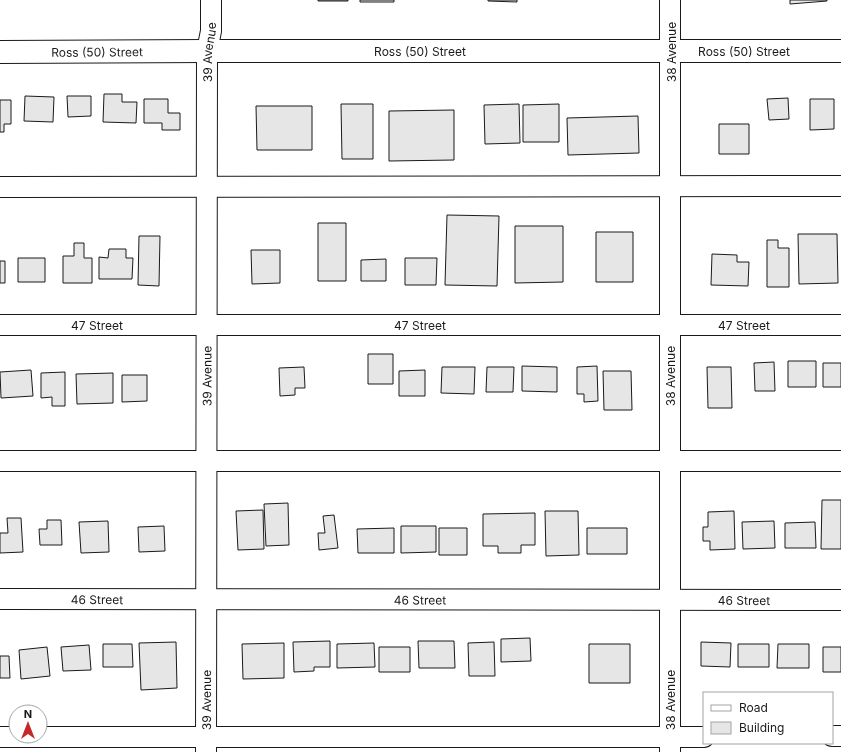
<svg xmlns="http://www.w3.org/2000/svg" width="841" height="752" viewBox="0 0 841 752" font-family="Inter,sans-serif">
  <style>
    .building { fill: #e6e6e6; stroke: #1a1a1a }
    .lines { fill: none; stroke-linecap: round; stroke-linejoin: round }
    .minor-casing { stroke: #1a1a1a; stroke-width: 22 }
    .major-casing { stroke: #1a1a1a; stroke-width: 24 }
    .minor { stroke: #fff; stroke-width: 20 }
    .major { stroke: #fff; stroke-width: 22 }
    .labels { text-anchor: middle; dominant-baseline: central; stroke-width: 3; stroke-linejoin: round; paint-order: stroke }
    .street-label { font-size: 12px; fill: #1a1a1a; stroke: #fff }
  </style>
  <rect width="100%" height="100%" fill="#fff"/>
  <path class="building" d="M318 0H348V1H318Z
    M360 0H394V2H360Z
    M488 0H517V2L488 1Z
    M790 0H827V1L790 4Z
    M104 94H122V102H137L136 123 103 122Z
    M25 96 54 97 53 122 24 121Z
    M67 96H91V116L68 117Z
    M788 98 789 119 769 120 767 99Z
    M144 99H168V113H180V130H162V123H144Z
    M810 99H834V129L810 130Z
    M0 100H11V124H4V132H0Z
    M341 104H373V159H342Z
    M519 104 520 143 485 144 484 105Z
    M559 104V142H523V105Z
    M256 106H312V150H257Z
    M454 110V160L389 161V111Z
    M638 116 639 153 568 155 567 118Z
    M719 124H749V154H719Z
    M447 215 499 216 497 286 445 285Z
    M318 223H346V281H318Z
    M515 226H563V282L515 283Z
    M596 232H633V282H596Z
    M798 234H837L838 283 799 284Z
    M139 236H160L159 286 138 285Z
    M767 240H778V248H789V287H767Z
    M74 243H84V258H92V283H63V256H74Z
    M109 249H126V258H133L132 279H99V257L108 258Z
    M251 250H280V283L252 284Z
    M712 254 737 255V262H749L748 286 711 285Z
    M18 258H45V282H18Z
    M405 258H437L436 285H405Z
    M386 259V281H361V260Z
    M0 261H5V283H0Z
    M368 354H393V384H368Z
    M788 361H816V387H788Z
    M774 362 775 391H755L754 363Z
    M823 363H841V387H823Z
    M522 366 557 367V392L522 391Z
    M597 366 598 401 584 402V394H577V367Z
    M304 367 305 388H295V395L280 396 279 368Z
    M442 367H475L474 394 441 393Z
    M487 367H514L513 392H486Z
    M707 367H731L732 408H708Z
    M31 370 33 396 1 398 0 372Z
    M425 370V396H399V371Z
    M603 371H631L632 410H604Z
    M65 372V406H52V397L41 398V373Z
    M113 373V403L77 404 76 374Z
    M122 375H147V401L122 402Z
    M822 500H841V549H821Z
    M288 503 289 545 266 546 264 504Z
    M263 510 264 549 238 550 236 511Z
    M545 511H578L579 555 546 556Z
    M734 511 735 549 710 550V541H703V527H708V512Z
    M535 513V545H521V553H498V546H483V514Z
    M334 515 338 548 319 550 318 533H325L323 516Z
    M7 518H21L23 552 0 553V533H8Z
    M47 520H61L62 545H40L39 529H47Z
    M108 521 109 552 81 553 79 522Z
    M774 521 775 548 743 549 742 522Z
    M815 522 816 548H785V523Z
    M164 526 165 551 139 552 138 527Z
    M401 526H436V552L401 553Z
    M394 528V553H358L357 529Z
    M439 528H467V555H439Z
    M587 528H627V554H587Z
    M530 638 531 661 501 662V639Z
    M330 641V667H314V671L294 672 293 642Z
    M418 641H454L455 668H419Z
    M176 642 177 688 141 690 139 643Z
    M494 642 495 676H469L468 643Z
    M701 642 731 643 730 667 701 666Z
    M284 643V678L243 679 242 644Z
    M374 643 375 667 337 668V644Z
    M103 644H132L133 667H103Z
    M589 644H630V683H589Z
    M738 644H769V667H738Z
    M778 644H809V668H777Z
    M89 645 91 670 63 671 61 647Z
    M47 647 50 676 21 679 19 650Z
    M379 647H410V672H379Z
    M823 647H841V672H823Z
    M0 656H9L10 678H0Z"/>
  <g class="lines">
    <g class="minor-casing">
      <g id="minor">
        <path d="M0 187 841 186"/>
        <path id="s1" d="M0 325H841"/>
        <path d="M0 461H841"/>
        <path id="s2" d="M0 599 841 600"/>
        <path d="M832 736H841"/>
        <path d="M0 737H704"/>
        <path id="s3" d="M206 752 207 51 211 31V0"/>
        <path d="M670 752V0"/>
      </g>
    </g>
    <g class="major-casing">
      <g id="major">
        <path id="s4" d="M0 52 207 51H841"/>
      </g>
    </g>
    <use href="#minor" class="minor"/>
    <use href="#major" class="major"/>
  </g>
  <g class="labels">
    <g class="street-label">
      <text stroke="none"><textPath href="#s4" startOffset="420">Ross (50) Street</textPath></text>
      <text stroke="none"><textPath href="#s4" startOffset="744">Ross (50) Street</textPath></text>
      <text stroke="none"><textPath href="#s4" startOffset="97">Ross (50) Street</textPath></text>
      <text stroke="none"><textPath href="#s3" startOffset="700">39 Avenue</textPath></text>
      <text transform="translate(671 52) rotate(-90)">38 Avenue</text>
      <text stroke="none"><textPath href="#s1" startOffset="97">47 Street</textPath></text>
      <text stroke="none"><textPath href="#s1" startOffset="420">47 Street</textPath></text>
      <text stroke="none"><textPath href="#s1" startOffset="744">47 Street</textPath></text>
      <text stroke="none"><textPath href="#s3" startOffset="376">39 Avenue</textPath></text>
      <text transform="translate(670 376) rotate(-90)">38 Avenue</text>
      <text stroke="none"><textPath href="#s2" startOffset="97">46 Street</textPath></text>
      <text stroke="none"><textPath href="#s2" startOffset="420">46 Street</textPath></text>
      <text stroke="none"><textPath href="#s2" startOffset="744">46 Street</textPath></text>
      <text stroke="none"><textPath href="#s3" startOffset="52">39 Avenue</textPath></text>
      <text transform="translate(670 700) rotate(-90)">38 Avenue</text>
    </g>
  </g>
  <rect x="703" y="692" width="130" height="52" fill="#ffffff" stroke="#a3a3a3"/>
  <rect x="711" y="705" width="20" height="6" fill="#ffffff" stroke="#a3a3a3"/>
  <text x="739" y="712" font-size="12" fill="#1a1a1a">Road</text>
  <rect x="711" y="722" width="20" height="12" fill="#e6e6e6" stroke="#a3a3a3"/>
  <text x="739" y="732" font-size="12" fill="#1a1a1a">Building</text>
  <g transform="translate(28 724)"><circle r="19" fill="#ffffff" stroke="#a3a3a3"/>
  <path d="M0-3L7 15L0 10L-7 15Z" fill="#c62828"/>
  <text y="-6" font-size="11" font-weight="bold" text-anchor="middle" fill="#1a1a1a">N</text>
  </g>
</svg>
